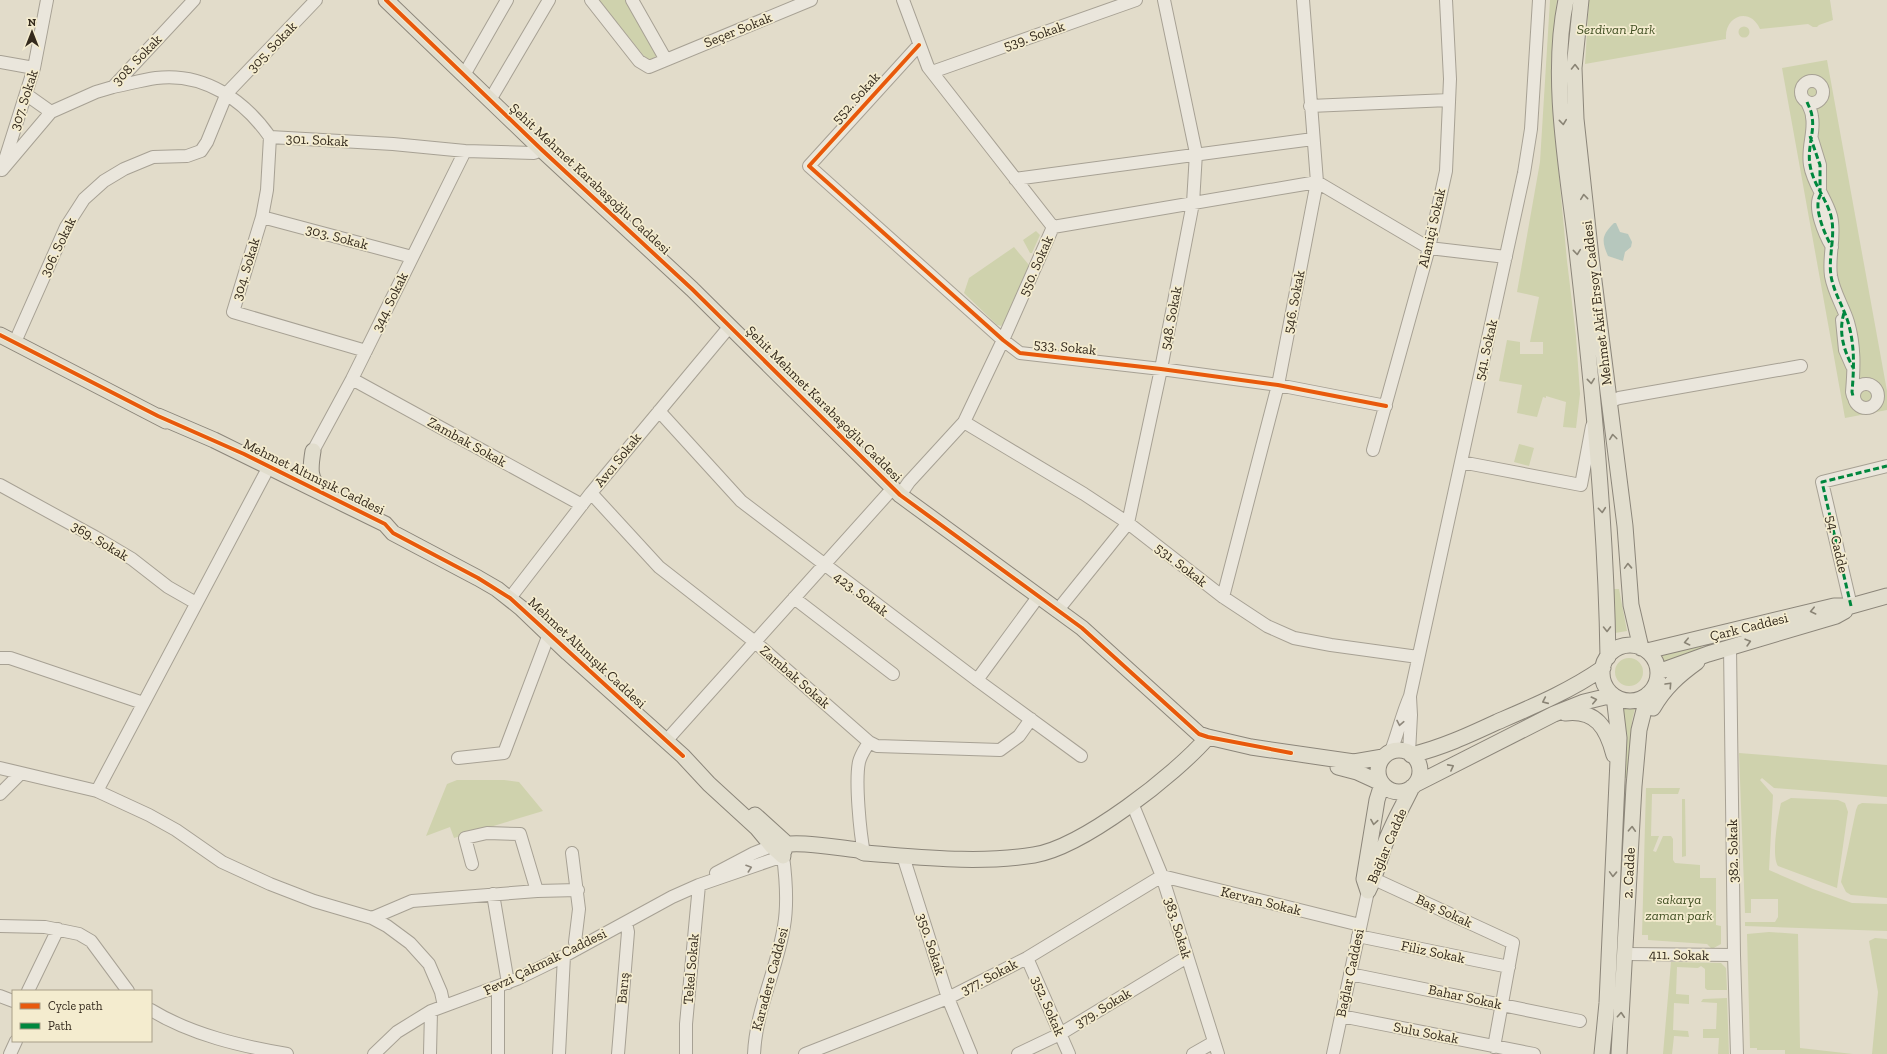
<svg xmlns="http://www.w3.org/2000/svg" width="1887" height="1054" viewBox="0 0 1887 1054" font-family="'Zilla Slab',serif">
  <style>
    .green { fill: #cfd2ad }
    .water { fill: #b6c7bd }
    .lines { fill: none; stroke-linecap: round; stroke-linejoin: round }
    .minor-casing { stroke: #a7a194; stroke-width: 14 }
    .major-casing { stroke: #8c867a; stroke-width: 17 }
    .minor { stroke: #eae6dc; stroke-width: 12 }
    .major { stroke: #e1ddcd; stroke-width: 15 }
    .quiet { stroke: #00873e; stroke-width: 3; stroke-dasharray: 6 3; stroke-linecap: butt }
    .cycleway-casing { stroke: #f4eccf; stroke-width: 6 }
    .cycleway { stroke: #e8590c; stroke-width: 4 }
    .oneway { stroke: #8a8475 }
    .oneway2 { stroke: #8f887c }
    .labels { text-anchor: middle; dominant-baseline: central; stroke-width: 3.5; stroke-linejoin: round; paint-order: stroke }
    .park-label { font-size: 14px; font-style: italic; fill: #425024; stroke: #f4eccf }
    .street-label { font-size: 14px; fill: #342a1d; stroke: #f4eccf }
  </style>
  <rect width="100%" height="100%" fill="#e2dcca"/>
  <path class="green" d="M599 0H627L658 55 648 61Z
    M1550 0H1557L1551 63 1553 111 1567 261 1576 336 1580 394 1576 428 1563 427 1566 402 1546 396V398L1543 397 1537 417 1517 413 1522 385 1499 381 1507 340 1520 342V354H1543V342H1530L1539 297 1517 292 1540 162Z
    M1589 0H1830L1833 20 1819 25 1817 27H1813L1808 24 1760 29C1750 6 1724 16 1726 39L1585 64Z
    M1738.5 32a5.5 5.5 0 1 1 11 0a5.5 5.5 0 1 1-11 0Z
    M1827 60 1887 391V410L1845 418 1782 68Z
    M1036 231 1040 235 1032 253H1030L1023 240Z
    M1014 247 1029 265 1003 324 1001 326 997 325 964 293 969 278Z
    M1519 444 1534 448 1529 466 1514 462Z
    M1613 589H1619L1627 631 1615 633Z
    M1701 646 1702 648 1661 666 1655 654Z
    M1615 672a14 14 0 1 1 28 0a14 14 0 1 1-28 0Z
    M1636 704 1632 721 1628 778H1624L1619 705Z
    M1739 753 1887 765V797L1774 788 1762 778 1760 780 1773 795 1769 870 1813 889 1852 903 1887 904V931L1745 926V922H1775L1778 917V899H1751V913H1745Z
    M457 780H504L519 782 543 811 454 838 450 827 426 836 447 784Z
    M1646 788H1680L1678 794H1652L1651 836H1659L1653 851 1656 852 1663 836H1671L1673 839V860L1675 863 1700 865V878H1716V925L1721 926V944L1712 949 1707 944 1648 940V935H1642Z
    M1791 798 1838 800 1845 803 1848 812 1847 818 1837 888 1778 866C1771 856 1778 816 1781 803Z
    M1682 799H1685L1686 856 1682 857Z
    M1862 803 1887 804V898L1851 895 1846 892 1841 882 1856 810 1858 805Z
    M1769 932 1798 934 1800 1048 1853 1054H1785V1050H1757V1048H1750L1747 934Z
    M1875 938 1887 939V1054H1872L1878 992 1869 941Z
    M1671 962 1721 963 1726 968 1727 990H1707L1705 988V969L1701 966 1698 968 1677 967 1676 994 1689 995V1004L1674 1003 1673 1030 1688 1031 1689 1037 1674 1036 1672 1054H1663Z
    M1727 998 1729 1054H1718L1719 1038H1703V1029H1716L1717 1003 1701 1002 1703 999Z"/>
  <path class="water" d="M1614 223H1616L1620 232 1628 234 1632 242 1631 247 1625 252 1623 261 1608 256C1601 240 1602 235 1614 223Z"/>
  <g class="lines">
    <g class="minor-casing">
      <path id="minor" d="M591 0 639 61 649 67 811 0
        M632 0 666 60
        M919 45 809 166 1003 340 1020 353 1161 369 1278 385 1386 406
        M0 62 34 68
        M932 72 1136 0
        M464 75 507 0
        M1801 92a11 11 0 1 1 22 0a11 11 0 1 1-22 0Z
        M113 87C128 84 142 80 156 78 204 72 244 100 270 137L393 144 465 151 534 153 542 150
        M27 95 51 112
        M490 100 549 0
        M1807 102C1809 107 1812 112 1812 117 1815 131 1807 148 1810 165 1813 184 1826 198 1831 216 1836 236 1828 256 1831 276 1834 293 1843 306 1848 322 1855 346 1854 368 1852 392L1853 396
        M1310 106 1449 100
        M270 137 267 190 262 217 233 312 366 351
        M1812 139 1820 165V189
        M3 166 34 68 47 0
        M2 170 51 112 96 92 113 87 194 0
        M1015 179 1313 139
        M1821 194C1812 206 1825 235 1832 247
        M262 217 412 257
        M1053 227 1317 182 1429 248 1506 257
        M1842 320 1845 350 1852 366
        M15 342 66 227 84 199 104 181 124 169 153 157 187 156 201 151 207 142 227 93 316 0
        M352 379 582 505
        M1854 396a12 12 0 1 1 24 0a12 12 0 1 1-24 0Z
        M1609 402 1619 398 1801 366
        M659 411 741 501 977 680 1081 756
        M964 422 1084 494 1128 523 1223 597 1267 626 1294 638 1331 645 1418 657
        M1373 450 1429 248 1446 171 1450 79 1446 0
        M313 451 352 379 465 151
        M1461 462 1581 485 1592 426
        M0 485 95 537 132 559 168 587 196 603
        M591 493 659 567 755 642 869 742 877 746 1000 750 1019 736 1031 719
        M900 495 909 482 964 422 1003 340 1053 227 928 67 903 0
        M1223 597 1278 385 1317 182 1303 0
        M510 598 591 493 730 326
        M794 598 893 674
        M1851 606 1822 482 1887 466
        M1057 611 1128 523 1161 369 1193 203 1196 153 1164 0
        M1730 647 1734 955 1737 1054
        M0 658H10L143 703
        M977 680 1038 597
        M666 741 893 488
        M1391 751C1398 733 1402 714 1410 696L1524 173 1531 129 1539 0
        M1409 753 1411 715 1410 697
        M458 758 504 753 549 634
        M0 768 97 791 149 815 176 830 222 862 270 884 314 901 372 918 387 926 410 943 429 964 441 992 444 1006
        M97 791 265 474
        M0 794 21 773
        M1132 803 1162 876 1218 1054
        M572 853 579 909 575 942 577 949
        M864 853C860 833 855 781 859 762 861 754 865 749 869 742
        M903 856 948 998 971 1054
        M472 864 465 838 487 833 520 834 537 891
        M716 873 754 853 772 846
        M1374 879 1513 943 1494 1047
        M493 894 508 983
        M372 918 412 901 537 891 578 890
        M0 926 45 927 79 934 91 941 128 991
        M1358 936 1509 967
        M1625 954 1734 955
        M1027 958 1069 1054
        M1350 974 1580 1021
        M498 987V1054
        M28 991 58 929
        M0 996 13 1001
        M151 1010C192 1035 241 1046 287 1054
        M1341 1016 1534 1054
        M10 1054 16 1041
        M374 1054 397 1032 431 1011 517 979 564 956 672 897 699 885 783 856C786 879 788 903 784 926 777 970 756 1009 754 1054
        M430 1054 431 1011
        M559 1054 564 956
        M618 1054 628 932 626 923
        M686 1054V1024L699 885
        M805 1054 948 998 1027 958 1162 876 1360 925
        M1018 1054 1060 1034 1187 957
        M1193 1054 1214 1042
        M1333 1054 1368 891"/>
    </g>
    <g class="major-casing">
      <path id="major" d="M386 0 542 150 692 289 900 495 1082 628 1199 734 1208 737 1251 747 1354 762 1383 757
        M1566 0C1549 81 1569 178 1578 260 1593 392 1606 524 1608 657
        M1581 0 1574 68 1576 119 1591 257 1625 526 1631 605 1641 648
        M0 335 166 421
        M158 416 214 440 344 504 385 524 393 533 478 578 497 589 521 608 568 653 683 756 709 784 757 828 772 846 783 856
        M313 451C310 469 309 479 322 492
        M1602 673a28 28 0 1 1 56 0a28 28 0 1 1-56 0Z
        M1647 651 1834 606H1851L1887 596
        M1658 672 1708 654 1836 616 1845 611
        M1653 708C1664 688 1679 675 1697 662
        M1565 713C1596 709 1607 728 1614 755
        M1378 771a21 21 0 1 1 42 0a21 21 0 1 1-42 0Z
        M1411 755C1441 748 1469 735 1497 722 1534 706 1570 691 1603 668
        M1338 767 1357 772 1381 783
        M1416 784 1554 714 1584 702 1613 695
        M755 815 786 843 784 851
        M772 846C800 840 830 847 858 850L864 853C919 857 978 864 1034 855 1083 847 1175 775 1208 737
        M1368 891C1376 876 1379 860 1385 844 1392 824 1403 806 1412 787
        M1368 891 1364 879 1377 800 1382 784
        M1602 1054 1607 1003 1619 738 1614 696
        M1619 1054 1634 786 1639 730 1648 694"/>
    </g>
    <use href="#minor" class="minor"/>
    <use href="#major" class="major"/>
    <path class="quiet" d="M1807 102C1809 107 1812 112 1812 117 1815 131 1807 148 1810 165 1813 184 1826 198 1831 216 1836 236 1828 256 1831 276 1834 293 1843 306 1848 322 1855 346 1854 368 1852 392L1853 396
      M1810 136 1820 165V192
      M1821 194C1812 206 1825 235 1832 247
      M1844 313C1838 332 1844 352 1854 369
      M1851 606 1822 482 1887 466"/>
    <g class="cycleway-casing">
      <path id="cycleway" d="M386 0 542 150 692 289 900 495 1082 628 1199 734 1208 737 1291 753
        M919 45 809 166 1003 340 1020 353 1161 369 1278 385 1386 406
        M0 335 158 416 244 454 385 524 393 533 478 578 510 598 683 756"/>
    </g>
    <use href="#cycleway" class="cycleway"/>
  </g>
  <defs><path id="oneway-chevron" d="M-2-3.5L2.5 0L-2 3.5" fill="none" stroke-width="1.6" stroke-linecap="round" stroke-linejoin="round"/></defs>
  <g class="oneway">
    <use href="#oneway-chevron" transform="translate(1575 67) rotate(-89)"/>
    <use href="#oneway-chevron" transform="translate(1563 122) rotate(84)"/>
    <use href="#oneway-chevron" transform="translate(1584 197) rotate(-96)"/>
    <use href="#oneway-chevron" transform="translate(1577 252) rotate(84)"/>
    <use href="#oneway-chevron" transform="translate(1591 381) rotate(84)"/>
    <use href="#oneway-chevron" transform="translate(1613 437) rotate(-97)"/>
    <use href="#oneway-chevron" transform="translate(1602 510) rotate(85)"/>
    <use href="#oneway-chevron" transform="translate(1628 566) rotate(-92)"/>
    <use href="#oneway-chevron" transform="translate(1813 611) rotate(167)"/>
    <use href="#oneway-chevron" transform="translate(1607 629) rotate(89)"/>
    <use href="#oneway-chevron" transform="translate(1687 642) rotate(167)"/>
    <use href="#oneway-chevron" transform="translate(1748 642) rotate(-16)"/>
    <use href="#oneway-chevron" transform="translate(1669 685) rotate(-47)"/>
    <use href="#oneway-chevron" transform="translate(1594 700) rotate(-13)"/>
    <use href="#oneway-chevron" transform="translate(1545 701) rotate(156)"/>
    <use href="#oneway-chevron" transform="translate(1451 767) rotate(-28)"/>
    <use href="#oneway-chevron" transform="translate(1374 822) rotate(99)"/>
    <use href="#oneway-chevron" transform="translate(1632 829) rotate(-87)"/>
    <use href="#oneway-chevron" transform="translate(1613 874) rotate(92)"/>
    <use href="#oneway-chevron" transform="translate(1621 1015) rotate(-86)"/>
  </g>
  <g class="oneway2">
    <use href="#oneway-chevron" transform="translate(1400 723) rotate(101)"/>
    <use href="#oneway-chevron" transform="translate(749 868) rotate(-19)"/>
  </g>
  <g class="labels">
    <g class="park-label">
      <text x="1616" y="29">Serdivan Park</text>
      <text x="1679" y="899">sakarya<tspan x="1679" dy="16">zaman park</tspan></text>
    </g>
    <g class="street-label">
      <text transform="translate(738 30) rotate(-22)">Seçer Sokak</text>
      <text transform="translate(1034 36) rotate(-19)">539. Sokak</text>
      <text transform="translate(272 47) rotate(-46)">305. Sokak</text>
      <text transform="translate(137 60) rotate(-46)">308. Sokak</text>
      <text transform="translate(856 98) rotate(-48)">552. Sokak</text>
      <text transform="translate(24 100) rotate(-72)">307. Sokak</text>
      <text transform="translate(317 140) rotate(3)">301. Sokak</text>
      <text transform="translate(590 179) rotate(43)">Şehit Mehmet Karabaşoğlu Caddesi</text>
      <text transform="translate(1432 228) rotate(-77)">Alaniçi Sokak</text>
      <text transform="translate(337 237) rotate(15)">303. Sokak</text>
      <text transform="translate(58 247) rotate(-64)">306. Sokak</text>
      <text transform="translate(1036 266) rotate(-66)">550. Sokak</text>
      <text transform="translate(246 269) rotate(-73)">304. Sokak</text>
      <text transform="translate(390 302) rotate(-64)">344. Sokak</text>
      <text transform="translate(1294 302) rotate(-79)">546. Sokak</text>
      <text transform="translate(1597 303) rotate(-97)">Mehmet Akif Ersoy Caddesi</text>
      <text transform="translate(1171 318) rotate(-79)">548. Sokak</text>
      <text transform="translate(1065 347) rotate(6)">533. Sokak</text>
      <text transform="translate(1486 350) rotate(-77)">541. Sokak</text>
      <text transform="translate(824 404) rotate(45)">Şehit Mehmet Karabaşoğlu Caddesi</text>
      <text transform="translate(467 442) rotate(29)">Zambak Sokak</text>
      <text transform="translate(618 460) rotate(-51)">Avcı Sokak</text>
      <text transform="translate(314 477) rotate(26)">Mehmet Altınışık Caddesi</text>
      <text transform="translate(100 541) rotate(31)">369. Sokak</text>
      <text transform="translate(1837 544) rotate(77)">54. Cadde</text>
      <text transform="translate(1181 565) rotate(38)">531. Sokak</text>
      <text transform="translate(861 594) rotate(37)">423. Sokak</text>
      <text transform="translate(1749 627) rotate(-14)">Çark Caddesi</text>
      <text transform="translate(587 653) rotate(43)">Mehmet Altınışık Caddesi</text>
      <text transform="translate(795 677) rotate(41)">Zambak Sokak</text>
      <text transform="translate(1387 846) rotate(-67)">Bağlar Cadde</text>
      <text transform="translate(1733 851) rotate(-91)">382. Sokak</text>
      <text transform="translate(1629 873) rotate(-87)">2. Cadde</text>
      <text transform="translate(1261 901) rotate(14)">Kervan Sokak</text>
      <text transform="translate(1444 911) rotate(25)">Baş Sokak</text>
      <text transform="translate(1178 928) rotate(73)">383. Sokak</text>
      <text transform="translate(931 944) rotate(72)">350. Sokak</text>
      <text transform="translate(1433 952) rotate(12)">Filiz Sokak</text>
      <text transform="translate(1679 955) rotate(1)">411. Sokak</text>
      <text transform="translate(545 962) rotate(-26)">Fevzi Çakmak Caddesi</text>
      <text transform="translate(691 969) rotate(-85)">Tekel Sokak</text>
      <text transform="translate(1350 973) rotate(-78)">Bağlar Caddesi</text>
      <text transform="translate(989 977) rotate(-27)">377. Sokak</text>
      <text transform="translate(770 979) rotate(-75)">Karadere Caddesi</text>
      <text transform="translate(623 988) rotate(-85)">Barış</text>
      <text transform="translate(1465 997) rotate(12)">Bahar Sokak</text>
      <text transform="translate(1048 1006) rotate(67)">352. Sokak</text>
      <text transform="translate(1103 1008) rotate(-31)">379. Sokak</text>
      <text transform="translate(1426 1033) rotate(11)">Sulu Sokak</text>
    </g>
  </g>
  <rect x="12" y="990" width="140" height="52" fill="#f4eccf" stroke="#a79e88"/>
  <rect x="20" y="1003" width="20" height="6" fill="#e8590c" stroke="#a79e88"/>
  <text x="48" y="1010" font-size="12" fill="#342a1d">Cycle path</text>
  <rect x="20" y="1023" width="20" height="6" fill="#00873e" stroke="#a79e88"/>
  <text x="48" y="1030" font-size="12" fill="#342a1d">Path</text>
  <g transform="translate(32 32)" stroke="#f4eccf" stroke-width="3" paint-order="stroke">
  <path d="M0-3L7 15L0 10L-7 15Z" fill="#342a1d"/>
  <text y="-6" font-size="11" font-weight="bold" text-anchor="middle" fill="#342a1d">N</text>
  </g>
</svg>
